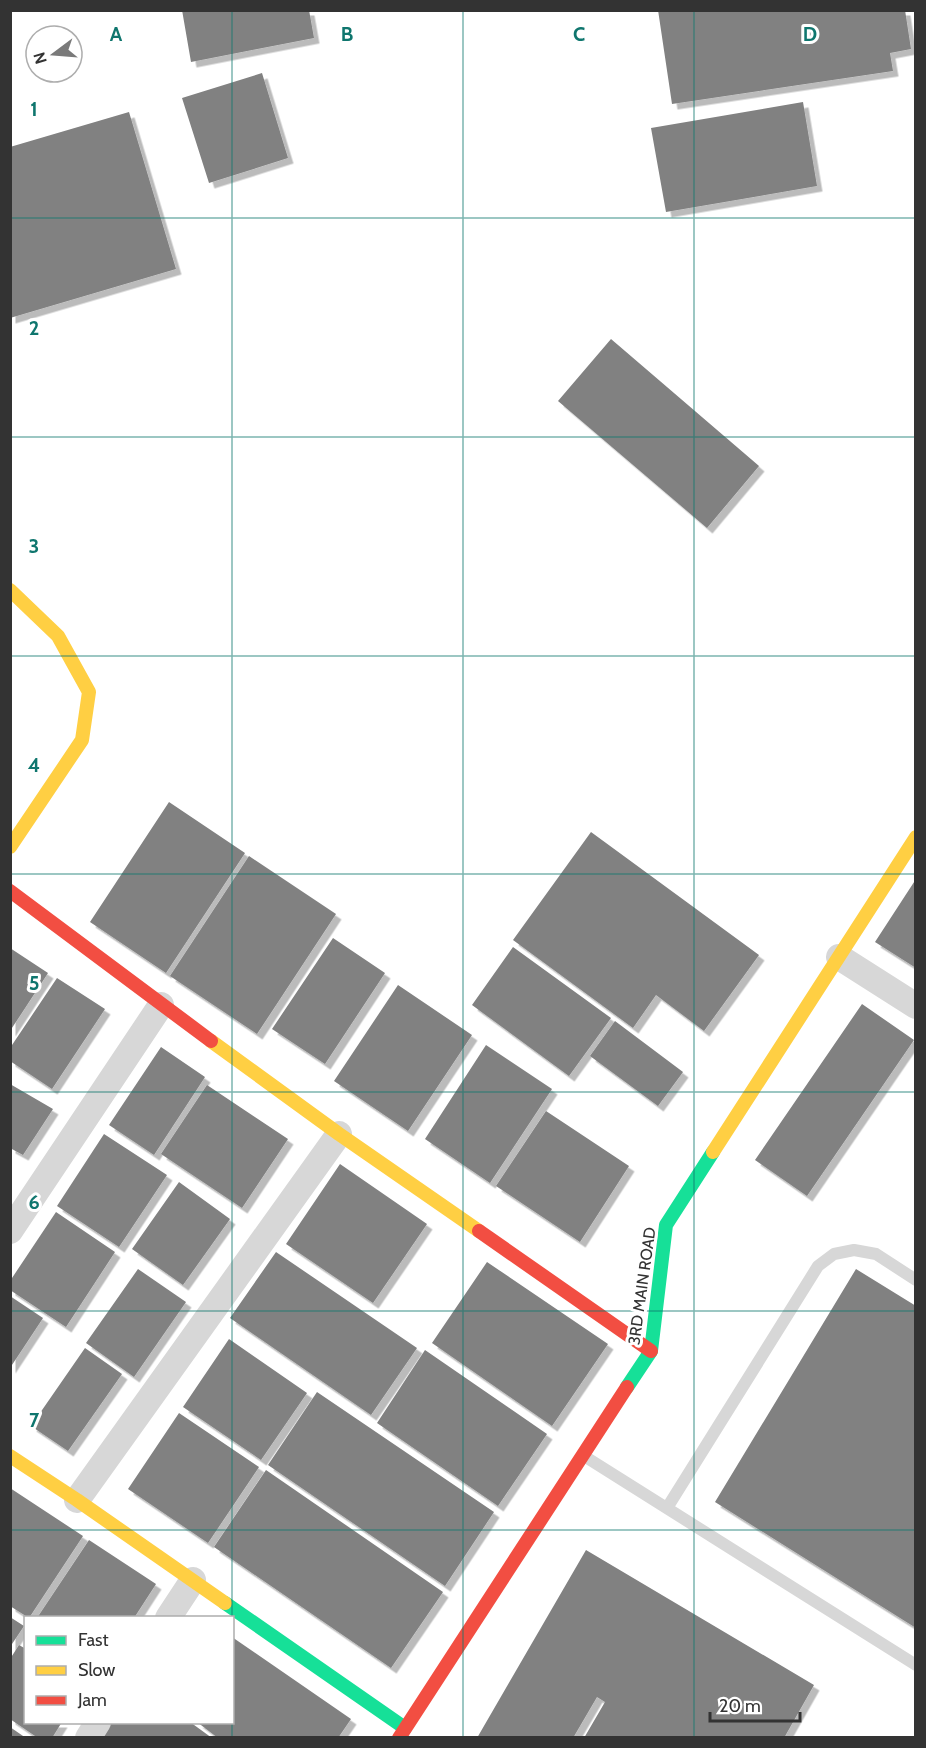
<svg xmlns="http://www.w3.org/2000/svg" width="926" height="1748" viewBox="0 0 926 1748" font-family="Cabin,sans-serif">
  <style>
    .building { fill: #818181; filter: url(#shadow) }
    .lines { fill: none; stroke-linecap: round; stroke-linejoin: round }
    .lane { stroke: #d7d7d7; stroke-width: 12 }
    .street { stroke: #d7d7d7; stroke-width: 26 }
    .fast { stroke: #16e098; stroke-width: 14 }
    .slow { stroke: #ffcf43; stroke-width: 14 }
    .jam { stroke: #f24e42; stroke-width: 14 }
    .grid { fill: none; stroke: #0f766e; stroke-width: 1.5; stroke-opacity: 0.55 }
    .labels { text-anchor: middle; dominant-baseline: central; stroke-width: 6; stroke-linejoin: round; paint-order: stroke }
    .street-label { font-size: 16px; fill: #333; stroke: #fff }
    .grid-label { font-size: 20px; text-anchor: middle; font-weight: bold; fill: #0f766e; stroke: #fff; stroke-width: 6; stroke-linejoin: round; paint-order: stroke }
  </style>
  <defs>
    <filter id="shadow"><feDropShadow dx="5.5" dy="5.5" stdDeviation="0" flood-color="#0004"/></filter>
  </defs>
  <rect width="100%" height="100%" fill="#fff"/>
  <path class="building" d="M182 10H309L314 38 191 62Z
    M658 10H905L911 49 890 53 893 71 672 104Z
    M262 73 288 158 209 183 182 98Z
    M803 102 817 186 666 212 651 128Z
    M129 112 176 269 10 318V147Z
    M611 339 759 466 707 528 558 401Z
    M169 802 245 853 166 973 90 922Z
    M591 832 759 955 704 1031 656 995 633 1028 513 940Z
    M249 856 336 914 257 1034 170 976Z
    M916 879V968L875 942Z
    M333 938 385 973 325 1064 272 1029Z
    M513 947 611 1018 569 1076 472 1005Z
    M10 948 48 973 10 1031Z
    M57 978 105 1009 52 1089 10 1061V1048Z
    M398 985 472 1035 408 1131 334 1081Z
    M862 1004 914 1040 807 1196 755 1160Z
    M615 1021 683 1072 658 1106 590 1056Z
    M486 1045 552 1089 490 1183 425 1139Z
    M161 1047 205 1077 154 1155 109 1125Z
    M10 1084 53 1109 23 1155 10 1148Z
    M207 1085 288 1139 242 1208 161 1154Z
    M546 1111 629 1166 580 1242 496 1186Z
    M104 1134 167 1175 119 1247 57 1206Z
    M340 1164 427 1224 373 1303 286 1244Z
    M179 1182 230 1219 183 1285 132 1249Z
    M56 1212 115 1252 66 1327 10 1290V1281Z
    M276 1252 417 1348 371 1415 230 1318Z
    M487 1262 608 1344 552 1426 432 1343Z
    M138 1269 186 1302 134 1377 86 1343Z
    M856 1269 916 1306V1628L715 1502Z
    M10 1296 43 1318 10 1368Z
    M229 1339 307 1393 261 1460 183 1407Z
    M85 1348 122 1374 68 1451 31 1426Z
    M425 1350 547 1434 498 1506 377 1423Z
    M317 1392 494 1512 445 1586 268 1465Z
    M179 1413 259 1467 208 1543 128 1489Z
    M266 1470 443 1592 391 1668 214 1547Z
    M10 1488 83 1536 29 1618 10 1606Z
    M89 1540 156 1584 134 1618H37Z
    M586 1550 814 1685 784 1738H584L605 1702 597 1697 573 1738H477Z
    M10 1617 24 1626 10 1647Z
    M232 1637 351 1719 338 1738H218L197 1722H232Z
    M19 1645 26 1649V1722H62L52 1738H38L10 1719V1659Z
    M110 1722H190L212 1738H100Z
    M10 1727 26 1738H10Z"/>
  <g class="lines">
    <path class="lane" d="M584 1456 916 1665
      M667 1508 818 1266 834 1254 854 1250 876 1254 916 1280"/>
    <path class="street" d="M839 957 916 1006
      M10 1231 161 1005
      M77 1500 339 1134
      M168 1618 193 1580
      M88 1738 98 1722"/>
    <path class="fast" d="M627 1387 651 1351 666 1225 713 1152
      M225 1603 405 1728"/>
    <path class="slow" d="M10 590 58 636 89 692 82 740 10 847
      M211 1041 339 1134 479 1231
      M713 1152 916 837
      M10 1456 77 1500 225 1603"/>
    <path class="jam" d="M10 891 211 1041
      M479 1231 651 1351
      M399 1738 627 1387"/>
  </g>
  <path class="grid" d="M232 10V1618M463 10V1738M694 10V1738M10 218H916M10 437H916M10 656H916M10 874H916M10 1092H916M10 1311H916M10 1530H916M232 1722V1738"/>
  <g class="labels">
    <g class="street-label">
      <text transform="translate(642 1286) rotate(-82)">3RD MAIN ROAD</text>
    </g>
  </g>
  <g class="grid-label">
    <text x="116" y="41">A</text>
    <text x="347" y="41">B</text>
    <text x="579" y="41">C</text>
    <text x="810" y="41">D</text>
    <text x="34" y="116">1</text>
    <text x="34" y="335">2</text>
    <text x="34" y="553">3</text>
    <text x="34" y="772">4</text>
    <text x="34" y="990">5</text>
    <text x="34" y="1209">6</text>
    <text x="34" y="1427">7</text>
  </g>
  <rect width="926" height="1748" fill="none" stroke="#333333" stroke-width="24"/>
  <rect x="24" y="1616" width="210" height="108" fill="#ffffff" stroke="#adadad" stroke-width="1.5"/>
  <rect x="36" y="1636" width="30" height="9" fill="#16e098" stroke="#adadad" stroke-width="1.5"/>
  <text x="78" y="1646" font-size="18" fill="#333333">Fast</text>
  <rect x="36" y="1666" width="30" height="9" fill="#ffcf43" stroke="#adadad" stroke-width="1.5"/>
  <text x="78" y="1676" font-size="18" fill="#333333">Slow</text>
  <rect x="36" y="1696" width="30" height="9" fill="#f24e42" stroke="#adadad" stroke-width="1.5"/>
  <text x="78" y="1706" font-size="18" fill="#333333">Jam</text>
  <g transform="translate(54 54) rotate(254)"><circle r="28" fill="#ffffff" stroke="#adadad" stroke-width="1.5"/>
  <path d="M0-4.5L10 22L0 15L-10 22Z" fill="#7a7a7a"/>
  <text y="-9" font-size="16" font-weight="bold" text-anchor="middle" fill="#333333">N</text>
  </g>
  <path d="M710 1712v9h90v-9" fill="none" stroke="#333333" stroke-width="3"/>
  <text x="719" y="1712" font-size="18" fill="#333333" stroke="#ffffff" stroke-width="4.5" paint-order="stroke">20 m</text>
</svg>
